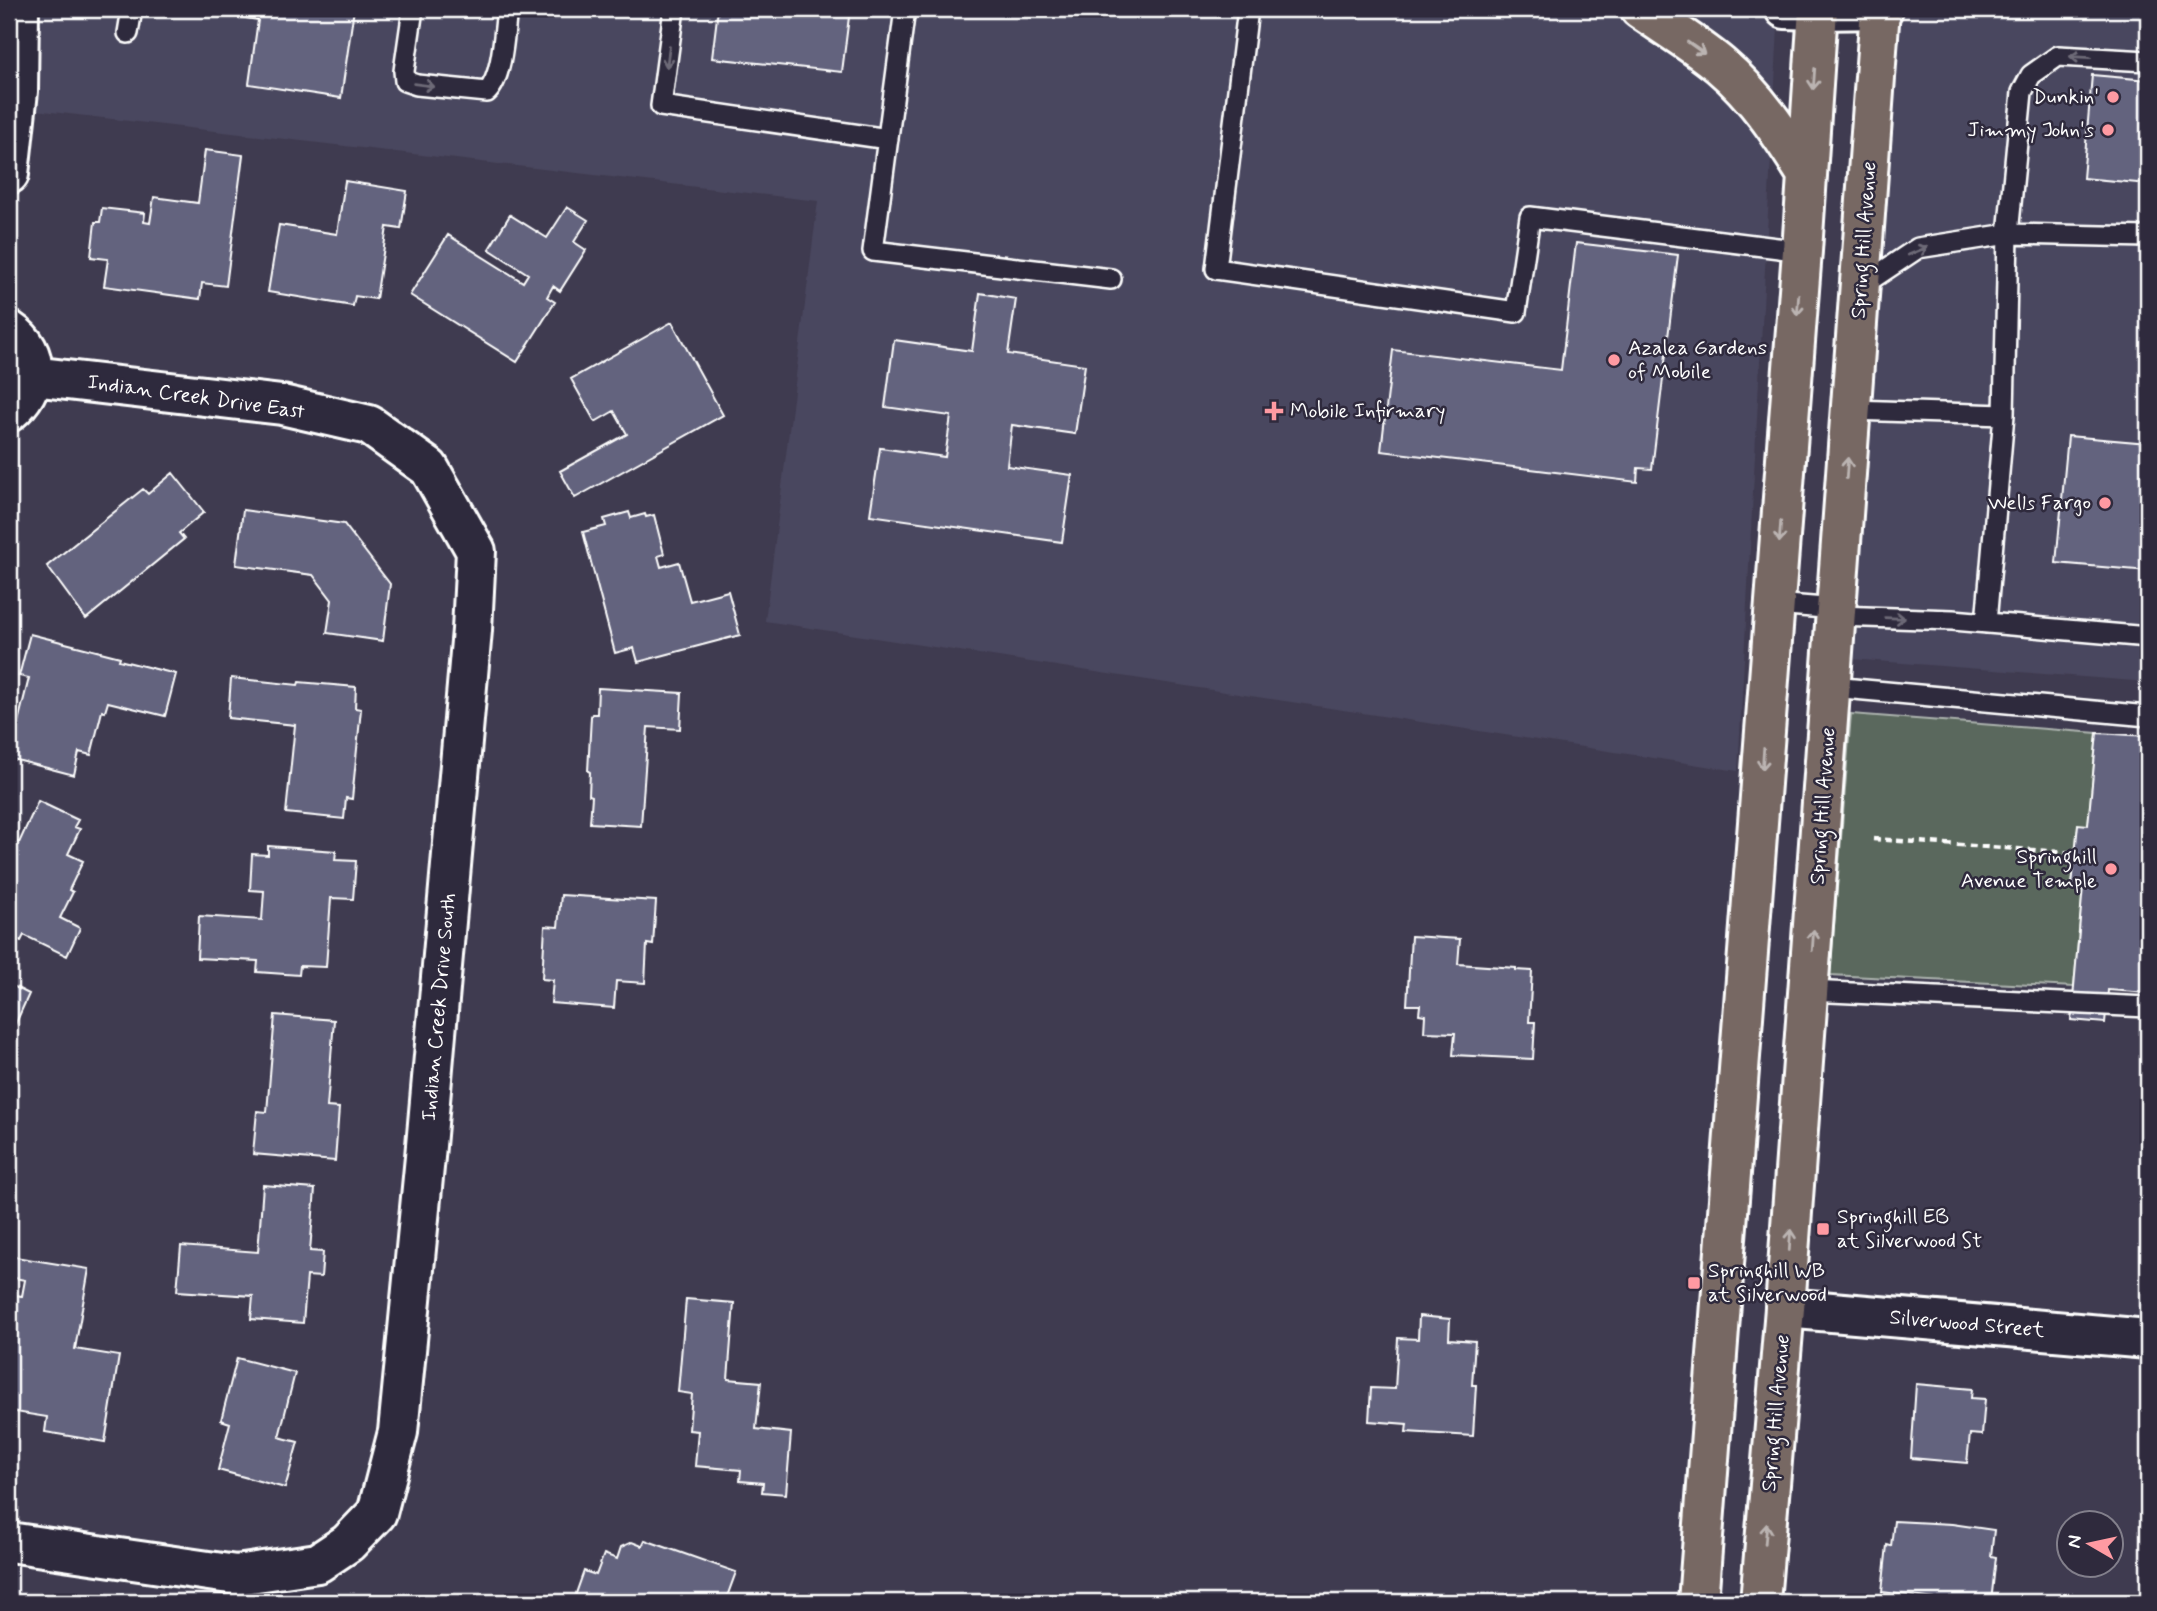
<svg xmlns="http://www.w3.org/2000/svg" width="2157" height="1611" viewBox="0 0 2157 1611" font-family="Mynerve,sans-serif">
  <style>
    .built { fill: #4a475e }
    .green { fill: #5a675d; stroke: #acb3ae; stroke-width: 2 }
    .building { fill: #64647e; stroke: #fff; stroke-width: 2 }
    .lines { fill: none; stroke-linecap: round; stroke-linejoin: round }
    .service-casing { stroke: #fff; stroke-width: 24 }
    .minor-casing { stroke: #fff; stroke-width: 44 }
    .tertiary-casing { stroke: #fff; stroke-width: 44 }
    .primary-casing { stroke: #fff; stroke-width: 44 }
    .path { stroke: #fff; stroke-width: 4.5; stroke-dasharray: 7 5; stroke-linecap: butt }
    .service { stroke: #2f2a3d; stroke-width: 19 }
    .minor { stroke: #2f2a3d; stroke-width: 38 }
    .tertiary { stroke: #2f2a3d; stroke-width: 38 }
    .primary { stroke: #776864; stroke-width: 38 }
    .oneway { stroke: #bbb4b2 }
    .oneway2 { stroke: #6d6a77 }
    .poi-dot { fill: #ff9aa2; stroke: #2f2a3d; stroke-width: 2.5 }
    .labels { text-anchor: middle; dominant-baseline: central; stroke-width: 5; stroke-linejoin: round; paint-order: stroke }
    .poi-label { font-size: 21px; fill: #fff; stroke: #2f2a3d; text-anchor: end }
    .street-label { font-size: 21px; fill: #fff; stroke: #2f2a3d }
  </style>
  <rect width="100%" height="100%" fill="#3f3b50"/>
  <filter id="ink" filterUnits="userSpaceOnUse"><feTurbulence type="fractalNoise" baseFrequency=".0143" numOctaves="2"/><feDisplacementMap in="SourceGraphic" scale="14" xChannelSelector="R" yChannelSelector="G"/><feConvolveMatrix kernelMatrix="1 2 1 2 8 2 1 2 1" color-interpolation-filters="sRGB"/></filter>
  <g filter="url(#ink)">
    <path class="built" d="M9 9H1779L1738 771 765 621 818 201 9 107Z
      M1892 9H2148V682L1850 659Z"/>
    <path class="green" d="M1851 714 2097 733 2088 825H2078L2072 885 2083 886 2074 987 1830 975Z"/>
    <path class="building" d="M221 9H354L341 98 249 84 258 20 220 14Z
      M718 9H850L842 72 712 58Z
      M2092 75 2148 80V184L2083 178Z
      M205 150 243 155 226 286 202 283 200 299 104 286 108 259 91 257 95 222H100L102 208 145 213 144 222 150 223 154 197 198 203Z
      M345 181 407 191 401 229 387 227 376 299 355 296 353 306 268 292 279 225 337 234Z
      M567 207 588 220 574 242 586 250 560 291 553 286 547 297 555 302 517 362 410 295 448 235 523 282 528 274 489 249 510 215 547 238Z
      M1576 243 1678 255 1652 469 1638 468 1637 482 1381 451 1393 350 1561 370Z
      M980 293 1016 299 1008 354 1085 365 1075 434 1012 425 1007 466 1072 475 1062 542 870 515 880 448 945 457 951 416 885 407 894 340 972 351Z
      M672 322 723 415 575 498 560 471 627 434 614 411 595 422 571 379Z
      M2068 436 2148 443V571L2056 563Z
      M173 473 204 512 179 533 184 539 86 619 47 566 143 489 148 494Z
      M243 510 344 524 390 584 383 641 327 633 332 600 313 575 236 565Z
      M629 512 631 518 645 514 646 517 654 515 664 554 658 556 661 567 679 562 690 601 728 591 740 635 638 662 634 648 615 653 583 532 606 526 604 519Z
      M30 634 120 657 119 660 176 674 165 716 108 702 105 712 102 711 91 755 79 752 74 775 9 758 29 678 19 676Z
      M231 678 298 685 299 682 356 687 355 708 361 709 352 799 346 798 344 819 286 813 295 725 228 718Z
      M598 688 682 693 680 729 648 727 641 826 590 823 592 796 589 795 590 772 588 771 591 716 592 714H597Z
      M2097 733 2148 736V993L2108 990 2105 1023 2071 1020 2083 886H2072L2078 824 2088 825Z
      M38 801 78 820 74 827 80 829 68 854 83 861 69 890 73 892 60 918 80 928 67 956 24 935 21 941 9 936V838L19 843Z
      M268 846 336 851 335 860 356 861 353 899 331 898 326 967 300 966 299 975 257 972 258 961 197 958 199 916 262 920 264 891 250 890 252 854 268 855Z
      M561 895 656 901 653 945 647 944 645 983 616 981 614 1008 551 1003 553 980 542 979 545 926 558 927Z
      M1411 936 1460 939 1458 964 1516 968V970L1532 971 1529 1022H1535L1533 1059 1453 1055 1455 1033 1424 1032 1425 1015 1419 1014 1420 1005H1407Z
      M9 984 29 994 15 1025 9 1023Z
      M275 1015 334 1020 327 1107 339 1108 335 1161 253 1154 257 1111 267 1112Z
      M263 1185 315 1189 310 1251 323 1252 321 1277 307 1276 303 1323 251 1319 253 1296 177 1291 181 1246 258 1252Z
      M9 1256 89 1269 75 1349 119 1356 105 1442 45 1432 47 1417 9 1411V1294L22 1296 25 1280 9 1277Z
      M686 1299 734 1303 728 1379 761 1382 756 1429 791 1433 786 1494 762 1492 763 1483 740 1481 741 1470 695 1466 698 1431 689 1430 692 1394 678 1392Z
      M1419 1316 1450 1319 1449 1339 1475 1341 1472 1385H1476L1473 1436 1406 1432 1407 1424 1369 1421 1371 1388 1395 1389 1398 1338 1418 1339Z
      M237 1358 295 1373 279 1437 298 1442 285 1488 218 1470 230 1423 221 1420Z
      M1916 1384 1972 1389 1971 1398 1985 1399 1982 1435 1970 1434 1967 1463 1911 1458Z
      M1894 1521 1952 1524 1994 1530 1991 1556 1996 1557 1991 1602H1958L1882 1592 1887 1545 1891 1546Z
      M645 1540 736 1572 725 1602H573L584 1571 596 1575 604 1554 617 1559 621 1547 632 1542 642 1546Z"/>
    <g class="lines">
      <g class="service-casing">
        <path id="service" d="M413 9 404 71 405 81 417 85 487 92C503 77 504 31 507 9
          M674 9 661 106 888 139
          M905 9 873 251 1111 279
          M1248 9 1216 269 1516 312 1530 217 1802 251
          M128 33 132 9
          M1861 286 1918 248 2008 234 2148 237
          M1852 410 2004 415 1986 623
          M2004 415 2008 234 2022 92 2031 75 2058 56 2148 61
          M1775 604 1837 609
          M1837 616 1953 620 2148 637
          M1832 687 2148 716
          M1809 991 2148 1007"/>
      </g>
      <g class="minor-casing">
        <path id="minor" d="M1785 9 1818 10
          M9 174 18 91 19 9
          M9 330C42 352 38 389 9 412
          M1785 1308 2148 1339
          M9 1542 236 1575 318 1563 348 1543 377 1513 398 1432 425 1157 472 630 476 551 429 468 369 425 282 405 32 376"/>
      </g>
      <g class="tertiary-casing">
        <path id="tertiary" d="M1818 10 1883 9"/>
      </g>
      <g class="primary-casing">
        <path id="primary" d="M1640 9C1666 27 1695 44 1720 65 1757 96 1782 135 1807 175
          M1698 1602 1802 251 1818 9
          M1760 1602 1785 1308 1880 9"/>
      </g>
      <path class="path" d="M1873 839 2075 853"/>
      <use href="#service" class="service"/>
      <use href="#minor" class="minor"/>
      <use href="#tertiary" class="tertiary"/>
      <use href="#primary" class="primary"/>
    </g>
    <defs><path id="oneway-shaft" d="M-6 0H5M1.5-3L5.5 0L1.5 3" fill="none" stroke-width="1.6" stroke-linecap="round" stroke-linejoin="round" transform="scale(1.75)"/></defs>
    <g class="oneway">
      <use href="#oneway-shaft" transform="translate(1696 48) rotate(35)"/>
      <use href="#oneway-shaft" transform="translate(1814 79) rotate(94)"/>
      <use href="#oneway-shaft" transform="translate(1798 305) rotate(94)"/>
      <use href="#oneway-shaft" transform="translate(1847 468) rotate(-86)"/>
      <use href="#oneway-shaft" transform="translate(1780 532) rotate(94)"/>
      <use href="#oneway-shaft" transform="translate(1763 759) rotate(94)"/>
      <use href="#oneway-shaft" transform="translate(1813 940) rotate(-86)"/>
      <use href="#oneway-shaft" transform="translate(1790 1240) rotate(-86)"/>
      <use href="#oneway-shaft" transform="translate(1766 1534) rotate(-85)"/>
    </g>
    <g class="oneway2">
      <use href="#oneway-shaft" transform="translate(668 57) rotate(98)"/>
      <use href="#oneway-shaft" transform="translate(2080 57) rotate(-177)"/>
      <use href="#oneway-shaft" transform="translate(424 85) rotate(8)"/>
      <use href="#oneway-shaft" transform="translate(1918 251) rotate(-22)"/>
      <use href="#oneway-shaft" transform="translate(1895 618) rotate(2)"/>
    </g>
  </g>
  <g class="poi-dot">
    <circle cx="2113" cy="97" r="7"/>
    <circle cx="2108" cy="130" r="7"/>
    <circle cx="1614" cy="360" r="7"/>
    <path d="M1270.5 400.5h7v7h7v7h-7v7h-7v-7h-7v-7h7z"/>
    <circle cx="2105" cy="503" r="7"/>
    <circle cx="2111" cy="869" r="7"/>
    <rect x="1816" y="1222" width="14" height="14" rx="3.5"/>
    <rect x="1687" y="1276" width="14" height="14" rx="3.5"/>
  </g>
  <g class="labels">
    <g class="poi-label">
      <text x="2099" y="97">Dunkin'</text>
      <text x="2094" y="130">Jimmy John's</text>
      <text x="1628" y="348" text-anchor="start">Azalea Gardens<tspan x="1628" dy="24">of Mobile</tspan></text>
      <text x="1290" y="411" text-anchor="start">Mobile Infirmary</text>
      <text x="2091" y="503">Wells Fargo</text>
      <text x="2097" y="857">Springhill<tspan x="2097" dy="24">Avenue Temple</tspan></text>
      <text x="1837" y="1217" text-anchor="start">Springhill EB<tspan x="1837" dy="24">at Silverwood St</tspan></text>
      <text x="1708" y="1271" text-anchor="start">Springhill WB<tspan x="1708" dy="24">at Silverwood</tspan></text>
    </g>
    <g class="street-label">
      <text transform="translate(1864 240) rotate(-86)">Spring Hill Avenue</text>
      <text transform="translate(196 397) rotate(8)">Indian Creek Drive East</text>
      <text transform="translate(1823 806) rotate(-86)">Spring Hill Avenue</text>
      <text transform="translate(439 1007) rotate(-85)">Indian Creek Drive South</text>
      <text transform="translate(1967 1324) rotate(5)">Silverwood Street</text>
      <text transform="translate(1776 1413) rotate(-85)">Spring Hill Avenue</text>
    </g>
  </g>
  <rect width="2157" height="1611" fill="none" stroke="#2f2a3d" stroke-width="35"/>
  <rect x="18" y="18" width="2122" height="1576" fill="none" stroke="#fff" stroke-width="2.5" filter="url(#ink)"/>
  <g transform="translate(2090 1544) rotate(279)"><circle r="33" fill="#2f2a3d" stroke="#827f8b" stroke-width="2"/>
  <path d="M0-5L12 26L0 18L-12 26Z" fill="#ff9aa2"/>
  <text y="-10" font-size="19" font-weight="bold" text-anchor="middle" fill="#ffffff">N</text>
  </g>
</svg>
